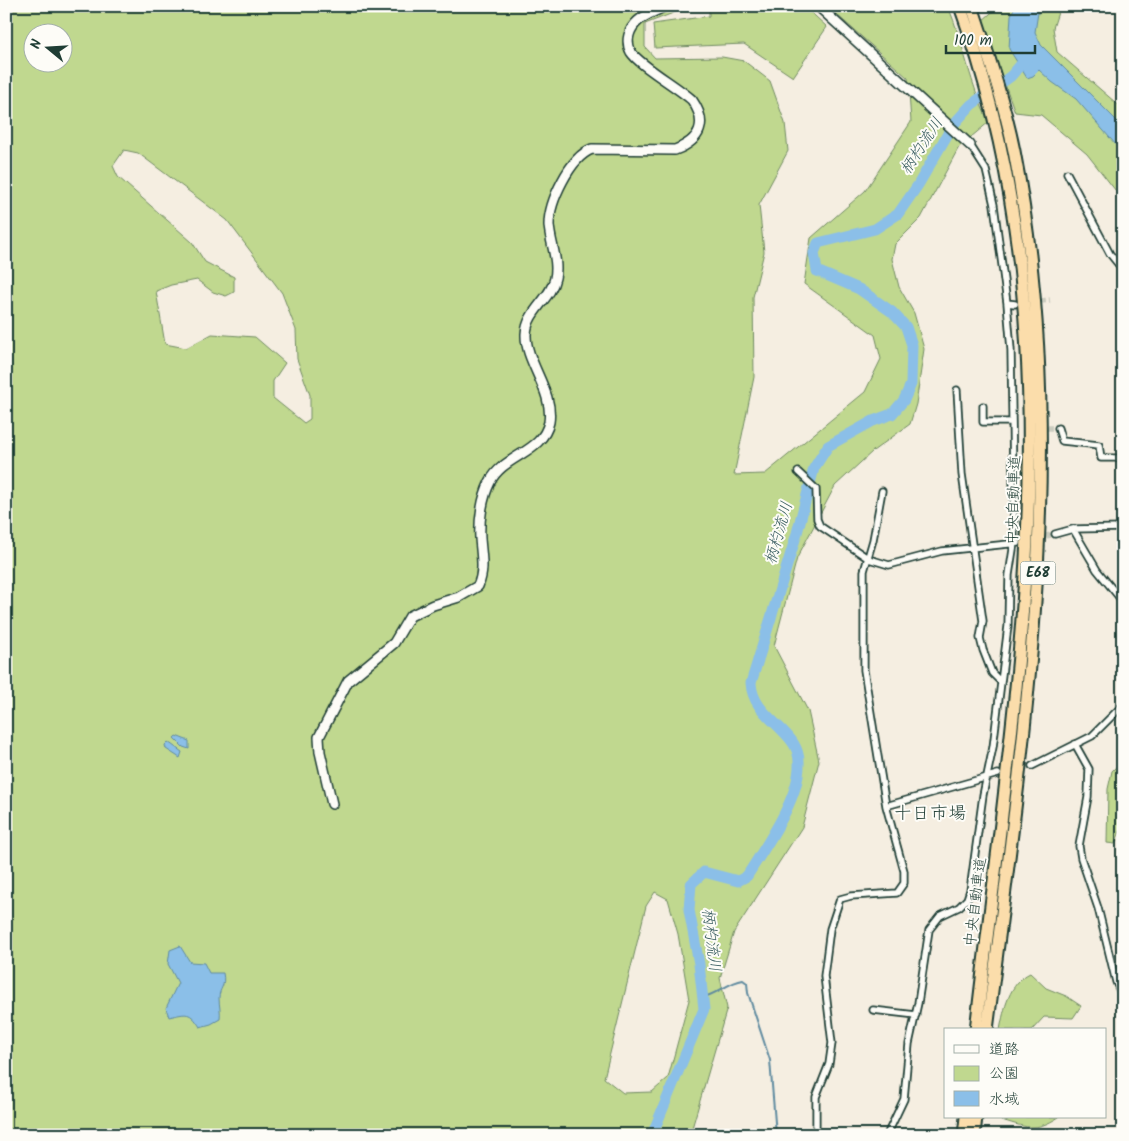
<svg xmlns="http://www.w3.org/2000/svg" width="1129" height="1141" viewBox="0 0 1129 1141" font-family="Kalam,'Klee One',sans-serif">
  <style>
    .green { fill: #c0d88f; stroke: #708a62; fill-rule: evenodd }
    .water { fill: #8bbfe8; stroke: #608ba0 }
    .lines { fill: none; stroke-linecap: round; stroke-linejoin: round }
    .stream { stroke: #608ba0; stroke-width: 2 }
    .river { stroke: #8bbfe8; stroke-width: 11 }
    .street-tunnel { stroke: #cacbbe; stroke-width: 5.5; stroke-dasharray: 5.5 3; stroke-linecap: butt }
    .street-casing { stroke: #1f3d34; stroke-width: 9 }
    .secondary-casing { stroke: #1f3d34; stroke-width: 12 }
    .highway-casing { stroke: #1f3d34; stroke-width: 15 }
    .street { stroke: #fdfcf7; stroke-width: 5.5 }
    .secondary { stroke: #fdfcf7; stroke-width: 9 }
    .highway { stroke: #fbddab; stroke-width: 11 }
    .labels { text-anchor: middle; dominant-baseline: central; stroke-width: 4; stroke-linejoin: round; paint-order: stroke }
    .shield { fill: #fdfcf7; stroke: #62766e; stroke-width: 1 }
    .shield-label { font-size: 14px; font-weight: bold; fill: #1f3d34 }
    .street-label { font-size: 15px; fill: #1f3d34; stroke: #fdfcf7 }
    .water-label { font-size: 16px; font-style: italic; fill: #3a5e61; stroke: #fdfcf7 }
    .quarter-label { font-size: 18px; fill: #1f3d34; stroke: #fdfcf7 }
  </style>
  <rect width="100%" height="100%" fill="#f5eee1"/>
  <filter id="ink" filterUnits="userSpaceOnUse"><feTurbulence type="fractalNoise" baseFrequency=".02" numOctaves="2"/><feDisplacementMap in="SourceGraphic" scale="10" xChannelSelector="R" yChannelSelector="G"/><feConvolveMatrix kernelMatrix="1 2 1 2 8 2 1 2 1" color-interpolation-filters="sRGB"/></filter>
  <g filter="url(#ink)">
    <path class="green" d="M6 6H691L645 24V47L655 58 722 57 744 61 770 81 785 123 788 151 759 205 764 252 753 297 754 377 734 475 765 474 865 392 881 359 875 335 804 284 811 238 865 191 911 122 908 78 827 6H948C964 44 970 86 989 122L959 147 921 218 895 244 892 259 899 287 914 313 924 349 916 404 910 424 873 451 835 486 797 558 774 646 808 711 819 761 802 827 734 932 720 978 727 1008 690 1135H6ZM32 32H62V62H32ZM124 150 138 153 227 220 282 293 296 330 297 359 310 395V419L304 423 273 398V381L285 363 255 337 212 334 186 348 165 344 156 291 171 285 197 280 213 292 226 296 234 292V277L205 262 192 242 118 177 113 166ZM655 892 668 899 678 934 689 1000 668 1078 652 1092 623 1093 604 1078 646 906Z
      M709 6H804L827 27 793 77 744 44 655 48 653 24 709 16Z
      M999 6H1060L1053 28 1057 52 1123 109V200L1087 154 1041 115 1015 112 982 21Z
      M1123 760V824L1115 844 1107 843 1108 789 1112 771Z
      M1030 973 1046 988 1066 996 1081 1006 1073 1018 1044 1017 1032 1030H1000C1004 1009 1009 983 1030 973Z
      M997 1117H1059C1034 1133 1026 1127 998 1119Z"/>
    <path class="water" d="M1015 6H1039L1035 32 1041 45 1123 127V153L1076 99 1052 82 1039 70 1033 76 1027 78 1009 49 1011 15Z
      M176 736 189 741V749L183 747 174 738Z
      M168 742 182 752 180 758 166 749 165 745Z
      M180 946 190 962 204 963 209 973H223C226 987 219 988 219 998 219 1005 221 1011 220 1019L211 1024 200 1027C190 1011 187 1013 169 1017L166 1008 178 983 168 964 170 950Z"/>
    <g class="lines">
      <path class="stream" d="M704 997C719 993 729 982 743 980L747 983 748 993 770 1060 776 1135"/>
      <path class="river" d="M652 1135 704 1009 699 964 689 910 691 884 704 872 738 881 747 876C765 847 801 797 799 762 799 748 791 739 782 730 768 716 752 704 751 683L797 533 814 468 828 446 873 421 892 414 904 400 911 384 912 345 906 327 892 312 859 289 817 271 814 253 818 243 875 229 898 214 918 185 953 125 971 105 1011 76 1030 54"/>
      <path class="street-tunnel" d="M1032 302 1050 300
        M1038 428H1058
        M1037 538 1055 534"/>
      <g class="street-casing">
        <path id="street" d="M1067 173 1110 254 1123 270
          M1007 303 1015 304
          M957 390 962 474 983 621 980 638 983 650 992 673 1001 682
          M983 406V422H1012
          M1058 428 1062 441 1099 445 1101 458H1123
          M798 472 816 489 817 519 820 526 869 559 889 565 942 551 1018 543
          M1073 529 1097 570 1123 602
          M1055 534 1073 529 1123 528
          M1075 744 1089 769 1088 797 1079 846 1081 858 1098 908 1116 982 1123 998
          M1032 766 1092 736 1123 705
          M886 806 998 774
          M873 1010 916 1015
          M816 1135V1097L829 1064 832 1043 824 976 830 929 840 899 851 896 897 893 904 883V871L886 806 864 670V571L873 540 882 491
          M887 1135 904 1099 909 1044 918 1003 929 930 940 916 959 907 967 899 970 890 983 795 993 747 1008 626 1009 575 1014 543 1011 350 1007 303 994 205 986 170 970 145"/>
      </g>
      <g class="secondary-casing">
        <path id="secondary" d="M818 6 970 145
          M332 804 320 752 319 737 348 681 394 643 410 616 433 605 459 597 478 586C485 570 481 555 480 538 479 520 482 498 490 482 503 455 543 453 549 422 554 391 525 362 526 334 527 311 551 299 555 278 559 261 550 242 549 225 549 202 570 157 592 149L675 150C701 140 708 123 692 100 678 87 639 65 631 52 625 41 629 29 638 21 646 14 657 11 665 6"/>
      </g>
      <g class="highway-casing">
        <path id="highway" d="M960 6C1081 340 1015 688 976 1030
          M972 6C988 54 1004 102 1014 151 1071 443 1024 738 987 1030
          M964 1135 966 1117
          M974 1135 976 1117"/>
      </g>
      <use href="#street" class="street"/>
      <use href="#secondary" class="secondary"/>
      <use href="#highway" class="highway"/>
    </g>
  </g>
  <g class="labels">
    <rect class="shield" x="1020.5" y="561.5" width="35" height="23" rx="4"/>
    <g class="shield-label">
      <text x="1038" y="573">E68</text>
    </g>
    <g class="street-label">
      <text transform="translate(1014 500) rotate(-88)">中央自動車道</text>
      <text transform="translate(976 902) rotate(-83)">中央自動車道</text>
    </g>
    <g class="water-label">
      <text transform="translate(922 146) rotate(-57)">柄杓流川</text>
      <text transform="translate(779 533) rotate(-74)">柄杓流川</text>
      <text transform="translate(711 940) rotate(83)">柄杓流川</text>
    </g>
    <g class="quarter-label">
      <text x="930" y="814">十日市場</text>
    </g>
  </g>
  <rect width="1129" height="1141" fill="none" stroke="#fdfcf7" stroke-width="25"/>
  <rect x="12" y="12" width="1104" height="1116" fill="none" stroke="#1f3d34" stroke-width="2" filter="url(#ink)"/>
  <rect x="944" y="1028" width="162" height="90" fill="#fdfcf7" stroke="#a4b0a9"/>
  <rect x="954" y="1045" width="25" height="8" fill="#fdfcf7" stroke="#a4b0a9"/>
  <text x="989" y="1054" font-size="15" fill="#1f3d34">道路</text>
  <rect x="954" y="1066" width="25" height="15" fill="#c0d88f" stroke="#a4b0a9"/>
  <text x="989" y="1078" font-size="15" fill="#1f3d34">公園</text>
  <rect x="954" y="1091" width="25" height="15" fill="#8bbfe8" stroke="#a4b0a9"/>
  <text x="989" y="1104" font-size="15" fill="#1f3d34">水域</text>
  <g transform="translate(48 48) rotate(288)"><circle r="24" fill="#fdfcf7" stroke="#a4b0a9"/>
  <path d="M0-4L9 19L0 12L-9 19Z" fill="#1f3d34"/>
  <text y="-8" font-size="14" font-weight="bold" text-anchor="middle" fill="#1f3d34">N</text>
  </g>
  <path d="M946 45v8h89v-8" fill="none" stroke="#1f3d34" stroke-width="2.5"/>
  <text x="954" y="45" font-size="15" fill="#1f3d34" stroke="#fdfcf7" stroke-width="4" paint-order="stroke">100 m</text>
</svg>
